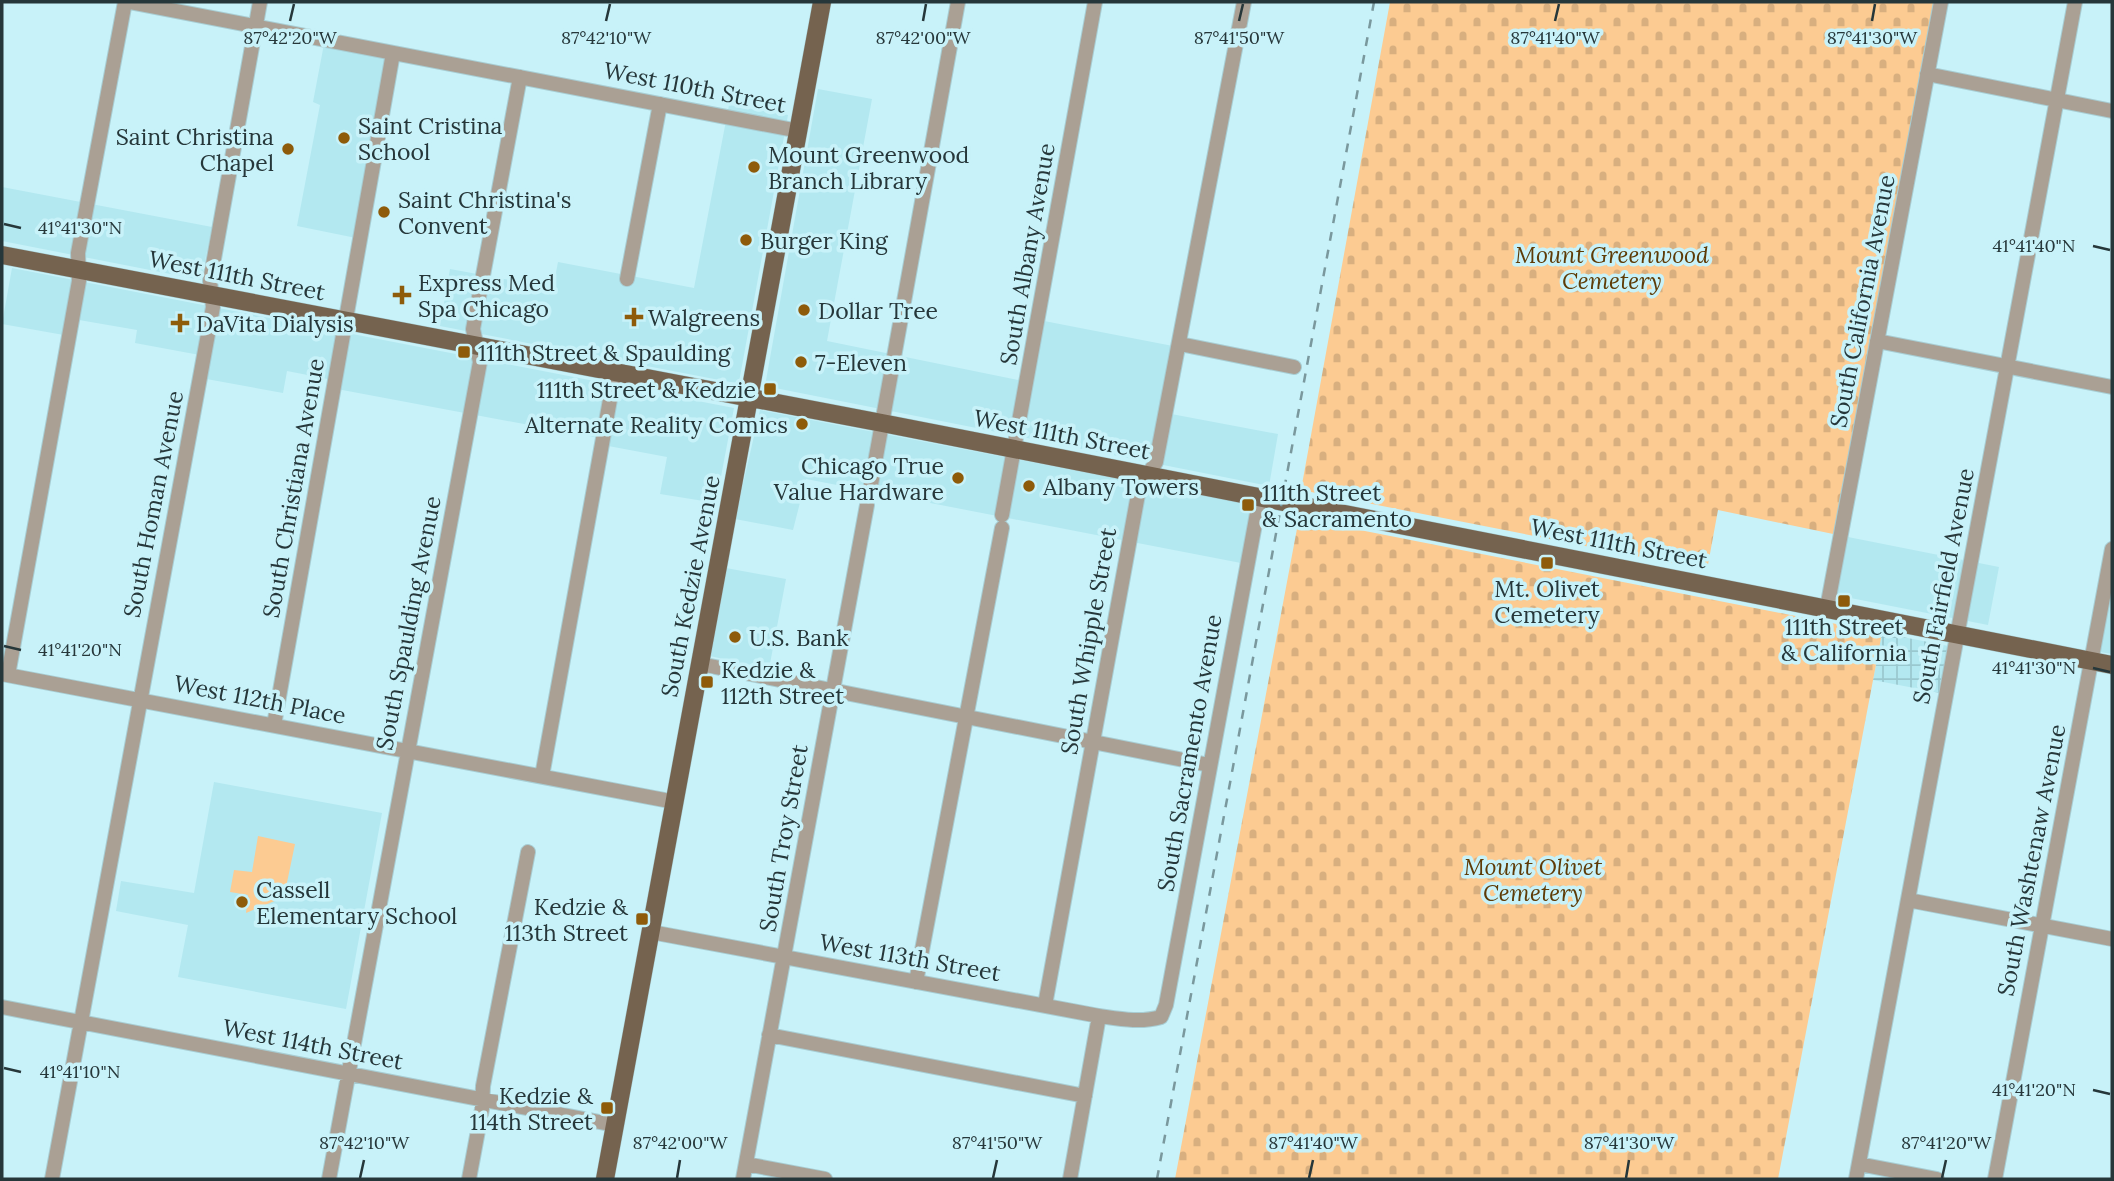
<svg xmlns="http://www.w3.org/2000/svg" width="2114" height="1181" viewBox="0 0 2114 1181" font-family="Lora,serif">
  <style>
    .built { fill: #b3e8f0 }
    .industrial { fill: url(#industrial-grid) }
    .cemetery { fill: url(#cemetery-stones) }
    .park { fill: #fccb92 }
    .lines { fill: none; stroke-linecap: round; stroke-linejoin: round }
    .minor-casing { stroke: #a8cdd3; stroke-width: 16 }
    .major-casing { stroke: #a8cdd3; stroke-width: 19 }
    .minor { stroke: #aaa094; stroke-width: 14 }
    .major { stroke: #75634f; stroke-width: 18 }
    .rail { stroke: #7a989d; stroke-width: 2.5; stroke-dasharray: 9 9; stroke-linecap: butt }
    .ticks { fill: none; stroke: #26373a; stroke-width: 2.5 }
    .poi-dot { fill: #8e5b0a; stroke: #c8f2f9; stroke-width: 2.5 }
    .labels { text-anchor: middle; dominant-baseline: central; stroke-width: 7; stroke-linejoin: round; paint-order: stroke }
    .street-label { font-size: 23px; fill: #26373a; stroke: #c8f2f9 }
    .poi-label { font-size: 23px; fill: #26373a; stroke: #c8f2f9; text-anchor: start }
    .park-label { font-size: 23px; font-style: italic; fill: #5e3b06; stroke: #c8f2f9 }
    .ticks-label { font-size: 18px; text-anchor: middle; fill: #26373a; stroke: #c8f2f9; stroke-width: 7; stroke-linejoin: round; paint-order: stroke }
  </style>
  <defs>
    <pattern id="industrial-grid" width="8" height="8" patternUnits="userSpaceOnUse" patternTransform="scale(1.75)"><rect width="8" height="8" fill="#b3e8f0"/><path d="M0 4h8M4 0v8" fill="none" stroke="#9ac8cf"/></pattern>
    <pattern id="cemetery-stones" width="16" height="16" patternUnits="userSpaceOnUse" patternTransform="scale(1.75)"><rect width="16" height="16" fill="#fccb92"/><path d="M2 7V4a2 2 0 0 1 4 0v3zM10 15v-3a2 2 0 0 1 4 0v3z" fill="#d8af7f"/></pattern>
  </defs>
  <rect width="100%" height="100%" fill="#c8f2f9"/>
  <path class="built" d="M324 44 389 57 356 238 297 226 320 105 313 102Z
    M818 89 872 99 827 341 1028 382 1039 320 1178 347 1166 413 1278 434 1269 486 765 386Z
    M729 105 788 115 739 382 735 383 440 326 450 269 553 288 558 262 694 288Z
    M2 187 212 227 201 280 2 241Z
    M12 268 734 408 716 503 660 494 667 457 603 445 604 439 337 389 338 381 287 371 283 393 201 378 205 356 135 343 137 330 79 320 75 337 2 324Z
    M760 410 1253 505 1241 563 806 479 793 530 735 519Z
    M1838 535 1999 567 1988 625 1825 593Z
    M726 568 786 579 769 669 710 656Z
    M2111 588H2112V654L2100 652Z
    M214 782 382 813 346 1009 178 977 188 925 116 911 121 881 194 893Z"/>
  <path class="industrial" d="M1882 633 1959 648 1950 695 1873 680Z"/>
  <path class="cemetery" d="M1390 2H1936L1838 535 1718 510 1707 570 1301 490Z
    M1299 518 1882 633 1778 1179H1175Z"/>
  <path class="park" d="M258 836 295 844 284 897 246 913 248 895 230 892 234 870 252 872Z"/>
  <g class="lines">
    <g class="minor-casing">
      <path id="minor" d="M129 2 799 131
        M1927 74 2112 111
        M627 279 660 104
        M1877 341 2112 387
        M1180 344 1294 367
        M870 490 958 2
        M1002 515 1095 2
        M1827 608 1941 2
        M700 664 1209 765
        M2 674 675 802
        M8 675 79 281 78 253 125 2
        M274 725 393 53
        M542 776 615 372
        M1908 900 2112 939
        M651 932 1099 1016C1120 1019 1140 1023 1161 1017L1166 1005 1260 497
        M916 982 1002 528
        M1045 1005 1139 489 1156 462 1244 2
        M2 1007 615 1125
        M769 1035 1085 1096
        M746 1164 825 1179
        M1859 1164 1937 1179
        M52 1179 213 307 210 281 260 2
        M329 1179 480 362 473 329 520 77
        M469 1179 482 1109 483 1086 528 852
        M743 1179 867 505
        M1070 1179 1099 1016
        M1856 1179 2075 2
        M1995 1179 2112 549"/>
    </g>
    <g class="major-casing">
      <path id="major" d="M2 255 882 423 2112 665
        M605 1179 822 2"/>
    </g>
    <use href="#minor" class="minor"/>
    <use href="#major" class="major"/>
    <path class="rail" d="M1157 1179 1374 2"/>
  </g>
  <path class="ticks" d="M290 21 294 4M606 21 610 4M923 21 926 4M1239 21 1243 4M1555 21 1559 4M1872 21 1875 4M4 224 21 228M2093 246 2110 250M4 646 21 650M2093 668 2110 672M4 1068 21 1072M2093 1090 2110 1094M360 1178 364 1160M677 1178 680 1160M993 1178 997 1160M1309 1178 1313 1160M1626 1178 1629 1160M1942 1178 1946 1160"/>
  <g class="poi-dot">
    <circle cx="344" cy="138" r="7"/>
    <circle cx="288" cy="149" r="7"/>
    <circle cx="754" cy="167" r="7"/>
    <circle cx="384" cy="212" r="7"/>
    <circle cx="746" cy="240" r="7"/>
    <path d="M398.5 284.5h7v7h7v7h-7v7h-7v-7h-7v-7h7z"/>
    <circle cx="804" cy="310" r="7"/>
    <path d="M630.5 306.5h7v7h7v7h-7v7h-7v-7h-7v-7h7z"/>
    <path d="M176.5 312.5h7v7h7v7h-7v7h-7v-7h-7v-7h7z"/>
    <rect x="457" y="345" width="14" height="14" rx="3.5"/>
    <circle cx="801" cy="362" r="7"/>
    <rect x="763" y="382" width="14" height="14" rx="3.5"/>
    <circle cx="802" cy="424" r="7"/>
    <circle cx="958" cy="478" r="7"/>
    <circle cx="1029" cy="486" r="7"/>
    <rect x="1241" y="498" width="14" height="14" rx="3.5"/>
    <rect x="1540" y="556" width="14" height="14" rx="3.5"/>
    <rect x="1837" y="594" width="14" height="14" rx="3.5"/>
    <circle cx="735" cy="637" r="7"/>
    <rect x="700" y="675" width="14" height="14" rx="3.5"/>
    <circle cx="242" cy="902" r="7"/>
    <rect x="635" y="912" width="14" height="14" rx="3.5"/>
    <rect x="600" y="1101" width="14" height="14" rx="3.5"/>
  </g>
  <g class="labels">
    <g class="street-label">
      <text transform="translate(695 87) rotate(11)">West 110th Street</text>
      <text transform="translate(1027 254) rotate(-80)">South Albany Avenue</text>
      <text transform="translate(237 275) rotate(11)">West 111th Street</text>
      <text transform="translate(1862 301) rotate(-79)">South California Avenue</text>
      <text transform="translate(1062 434) rotate(11)">West 111th Street</text>
      <text transform="translate(293 488) rotate(-80)">South Christiana Avenue</text>
      <text transform="translate(153 504) rotate(-79)">South Homan Avenue</text>
      <text transform="translate(1619 543) rotate(11)">West 111th Street</text>
      <text transform="translate(690 586) rotate(-79)">South Kedzie Avenue</text>
      <text transform="translate(1943 586) rotate(-79)">South Fairfield Avenue</text>
      <text transform="translate(408 623) rotate(-79)">South Spaulding Avenue</text>
      <text transform="translate(1088 641) rotate(-80)">South Whipple Street</text>
      <text transform="translate(260 699) rotate(11)">West 112th Place</text>
      <text transform="translate(1189 753) rotate(-80)">South Sacramento Avenue</text>
      <text transform="translate(783 838) rotate(-80)">South Troy Street</text>
      <text transform="translate(2031 860) rotate(-79)">South Washtenaw Avenue</text>
      <text transform="translate(910 957) rotate(10)">West 113th Street</text>
      <text transform="translate(313 1044) rotate(11)">West 114th Street</text>
    </g>
    <g class="poi-label">
      <text x="358" y="125">Saint Cristina<tspan x="358" dy="26">School</tspan></text>
      <text x="274" y="136" text-anchor="end">Saint Christina<tspan x="274" dy="26">Chapel</tspan></text>
      <text x="768" y="154">Mount Greenwood<tspan x="768" dy="26">Branch Library</tspan></text>
      <text x="398" y="199">Saint Christina's<tspan x="398" dy="26">Convent</tspan></text>
      <text x="760" y="240">Burger King</text>
      <text x="418" y="282">Express Med<tspan x="418" dy="26">Spa Chicago</tspan></text>
      <text x="818" y="310">Dollar Tree</text>
      <text x="648" y="317">Walgreens</text>
      <text x="196" y="323">DaVita Dialysis</text>
      <text x="478" y="352">111th Street &amp; Spaulding</text>
      <text x="815" y="362">7-Eleven</text>
      <text x="756" y="389" text-anchor="end">111th Street &amp; Kedzie</text>
      <text x="788" y="424" text-anchor="end">Alternate Reality Comics</text>
      <text x="944" y="465" text-anchor="end">Chicago True<tspan x="944" dy="26">Value Hardware</tspan></text>
      <text x="1043" y="486">Albany Towers</text>
      <text x="1262" y="492">111th Street<tspan x="1262" dy="26">&amp; Sacramento</tspan></text>
      <text x="1547" y="588" text-anchor="middle">Mt. Olivet<tspan x="1547" dy="26">Cemetery</tspan></text>
      <text x="1844" y="626" text-anchor="middle">111th Street<tspan x="1844" dy="26">&amp; California</tspan></text>
      <text x="749" y="637">U.S. Bank</text>
      <text x="721" y="669">Kedzie &amp;<tspan x="721" dy="26">112th Street</tspan></text>
      <text x="256" y="889">Cassell<tspan x="256" dy="26">Elementary School</tspan></text>
      <text x="628" y="906" text-anchor="end">Kedzie &amp;<tspan x="628" dy="26">113th Street</tspan></text>
      <text x="593" y="1095" text-anchor="end">Kedzie &amp;<tspan x="593" dy="26">114th Street</tspan></text>
    </g>
    <g class="park-label">
      <text x="1612" y="254">Mount Greenwood<tspan x="1612" dy="26">Cemetery</tspan></text>
      <text x="1533" y="866">Mount Olivet<tspan x="1533" dy="26">Cemetery</tspan></text>
    </g>
  </g>
  <g class="ticks-label">
    <text x="290" y="44">87°42'20"W</text>
    <text x="606" y="44">87°42'10"W</text>
    <text x="923" y="44">87°42'00"W</text>
    <text x="1239" y="44">87°41'50"W</text>
    <text x="1555" y="44">87°41'40"W</text>
    <text x="1872" y="44">87°41'30"W</text>
    <text x="80" y="234">41°41'30"N</text>
    <text x="2034" y="252">41°41'40"N</text>
    <text x="80" y="656">41°41'20"N</text>
    <text x="2034" y="674">41°41'30"N</text>
    <text x="80" y="1078">41°41'10"N</text>
    <text x="2034" y="1096">41°41'20"N</text>
    <text x="364" y="1149">87°42'10"W</text>
    <text x="680" y="1149">87°42'00"W</text>
    <text x="997" y="1149">87°41'50"W</text>
    <text x="1313" y="1149">87°41'40"W</text>
    <text x="1629" y="1149">87°41'30"W</text>
    <text x="1946" y="1149">87°41'20"W</text>
  </g>
  <rect width="2114" height="1181" fill="none" stroke="#26373a" stroke-width="7"/>
</svg>
